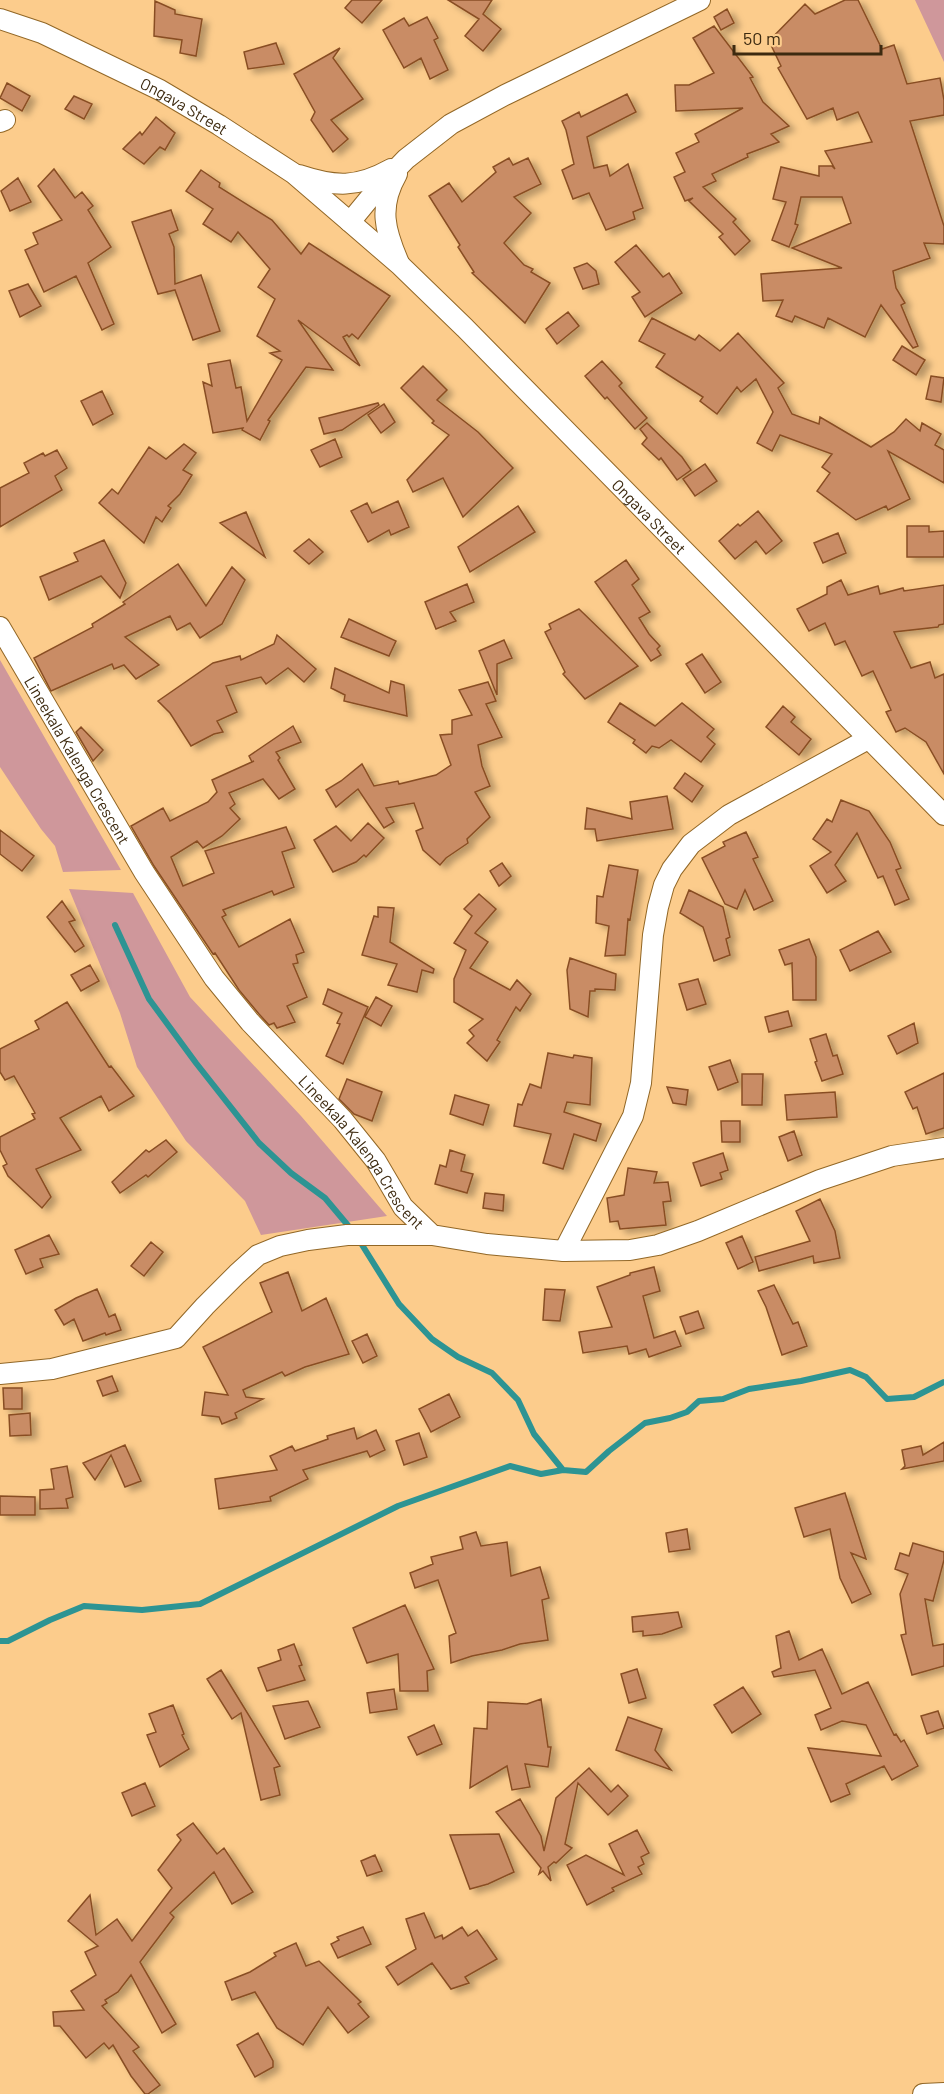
<svg xmlns="http://www.w3.org/2000/svg" width="944" height="2094" viewBox="0 0 944 2094" font-family="Barlow,sans-serif">
  <style>
    .green { fill: #cf979b }
    .lines { fill: none; stroke-linecap: round; stroke-linejoin: round }
    .stream { stroke: #2d9493; stroke-width: 6 }
    .building { fill: #c98c65; stroke: #894e24; stroke-width: 1.5; filter: url(#shadow) }
    .minor-casing { stroke: #926726; stroke-width: 22 }
    .minor { stroke: #fff; stroke-width: 20 }
    .labels { text-anchor: middle; dominant-baseline: central; stroke-width: 5; stroke-linejoin: round; paint-order: stroke }
    .street-label { font-size: 16px; fill: #3d2a10; stroke: #fccc8c }
  </style>
  <defs>
    <filter id="shadow"><feDropShadow dx="6" dy="4" stdDeviation="3" flood-color="#0004"/></filter>
  </defs>
  <rect width="100%" height="100%" fill="#fccc8c"/>
  <path class="green" d="M915 0H944V62Z
    M0 660 121 870 63 872 55 846 41 829 0 767Z
    M69 889 133 893 190 997 301 1116 387 1216 261 1235 245 1201 186 1141 137 1067 120 1013Z"/>
  <g class="lines">
    <path class="stream" d="M115 925 149 999 196 1063 259 1143 291 1173 325 1198 351 1229
      M359 1240 399 1304 432 1339 458 1357 492 1373 518 1400 534 1434 563 1470
      M0 1641H8L50 1620 84 1606 142 1610 200 1604 398 1506 510 1466 541 1474 563 1470 586 1472 609 1451 645 1423 670 1418 687 1412 699 1401 723 1399 749 1389 801 1381 850 1370 866 1377 887 1399 914 1397 944 1382"/>
  </g>
  <path class="building" d="M352 0H382L362 23 345 8Z
    M448 0H492L483 14 501 29 483 51 465 36 479 19Z
    M845 0H858L882 49 894 45 907 84 940 78 944 100V115L910 121 944 226V244L924 243 930 258 893 271 896 288 905 303 901 305 918 346 913 348 881 305 865 337 828 318 824 328 795 316 792 322 776 316 783 300 763 301 761 274 842 268 792 248 851 223 842 197H801L795 224 798 225 789 247 772 240 786 202 773 199 781 167 819 176V166H832L835 169 825 151 872 142 858 112 837 120 833 108 807 119 778 68 781 66 769 41 805 4 815 14Z
    M155 1 175 10V14L202 19 196 56 180 53 182 40 154 36Z
    M727 9 734 23 721 30 714 17Z
    M427 17 438 38 434 40 448 70 430 79 421 58 404 68 383 30 404 18 409 26Z
    M714 26 753 77 750 78 763 102 789 126 771 134 779 142 747 154 748 157 712 174 716 181 703 187 736 219 733 222 750 241 735 255 719 237 723 234 689 201 693 198 685 201 674 177 685 172 676 153 699 142 695 134 743 108 676 111 675 85H689L714 73 693 38Z
    M276 43 284 64 248 69 244 52Z
    M340 48 333 58 363 99 331 120 348 139 333 152 311 120 315 112 294 74Z
    M7 83 30 96 22 111 0 98Z
    M627 94 636 112 587 137 594 168 607 165 610 176 628 164 643 208 633 212 635 219 606 230 589 193 573 199 562 170 574 164 566 130 562 121 579 112 581 117Z
    M74 96 92 104 84 119 65 109Z
    M156 117 175 133 165 150 160 147 144 164 123 149 140 132 142 135Z
    M509 158 513 165 528 158 541 184 514 197 531 213 504 243 524 265 533 269 531 272 550 283 525 323 472 273 474 272 458 247 460 245 429 196 449 183 462 202 496 172 493 167Z
    M54 169 75 198 82 192 93 206 88 210 111 247 88 263 114 324 102 330 76 276 44 292 25 250 38 244 33 233 62 220 38 186Z
    M201 170 220 183 219 187 272 220 301 254 309 243 390 296 358 339 352 334 349 337 347 335 343 337 360 366 298 320 333 370 306 367 268 420 270 421 260 440 242 430 243 428 213 433 203 382 212 386 208 364 230 360 236 388 241 387 247 421 282 360 270 353 280 351 257 336 275 299 258 287 270 269 238 232 231 242 203 224 213 209 186 191Z
    M18 178 31 202 10 211 1 191Z
    M171 210 178 230 169 234 174 247 175 284 201 275 220 331 193 340 175 290 158 294 132 222Z
    M636 245 663 277 669 273 682 293 645 317 632 297 640 292 615 262Z
    M587 263 596 271 599 284 583 289 574 268Z
    M28 284 41 306 20 317 9 291Z
    M568 312 579 326 557 344 546 329Z
    M652 318 695 340 699 335 720 351 738 333 784 383 778 388 792 414 819 424 820 417 871 447 894 432 906 419 920 431 922 423 941 434 935 445 944 450V483L888 451 910 499 888 510 886 506 856 520 817 491 830 473 822 467 832 454 780 435 772 451 757 443 773 412 756 379 741 392 737 387 717 414 700 401 703 397 656 367 665 354 639 341Z
    M902 346 925 360 916 375 893 360Z
    M602 361 622 383 619 386 647 418 635 429 607 397 605 399 585 376Z
    M423 366 447 390 437 400 478 432 513 468 463 517 443 478 413 492 407 480 449 435 432 423 434 421 401 388Z
    M931 376 944 378 941 402 926 399Z
    M102 391 113 414 93 425 81 401Z
    M378 403 379 405 342 430 324 434 319 418Z
    M384 404 395 422 381 433 368 415Z
    M647 423 682 457 691 470 677 480 661 458 659 460 642 444 647 438 640 429Z
    M335 439 342 457 320 467 311 450Z
    M184 444 196 453 183 470 192 475 180 494 168 506 171 508 162 522 156 517 144 543 99 503 112 489 118 494 149 447 166 459Z
    M57 450 67 468 55 476 62 490 0 527V488L29 473 24 463 43 453 45 456Z
    M705 464 717 481 695 496 683 479Z
    M398 501 409 527 391 535 389 530 368 542 351 511 367 503 372 513Z
    M518 506 535 532 470 572 458 547Z
    M758 511 782 541 766 554 756 541 735 559 719 541 738 524 740 526Z
    M246 512 265 557 220 523Z
    M907 526H929V532L944 531V557H907Z
    M838 533 846 553 823 563 814 543Z
    M309 539 323 552 309 564 294 551Z
    M104 540 126 583 120 598 101 576 49 600 40 577 78 561 74 553Z
    M626 560 639 579 632 585 650 612 639 618 649 634 660 646 657 649 661 655 651 661 595 582Z
    M178 564 206 606 232 567 245 580 222 624 200 638 190 623 177 630 170 616 125 637 159 665 136 679 124 665 114 669 112 664 51 691 34 658 93 627 92 624 125 604 123 602Z
    M841 580 848 595 878 586 880 594 903 588 904 591 944 585V624L939 625 938 627 894 632 911 668 930 662 935 678 944 674V774L926 742 905 728 896 732 886 712 891 710 873 671 862 676 845 641 835 645 825 623 809 631 797 609 827 594V587Z
    M467 584 474 602 450 612 456 621 436 629 425 602Z
    M579 609 638 666 585 699 563 674 565 672 545 632 551 629 549 624Z
    M349 619 396 641 389 656 341 637Z
    M277 635 316 669 304 682 288 668 266 684 261 677 226 686 237 712 217 721 223 732 214 734 191 746 170 713 158 701 213 663 240 656 241 660 274 644Z
    M504 640 512 658 497 664V695L479 651Z
    M702 654 721 682 705 693 686 664Z
    M335 668 389 693 391 681 404 685 407 716 344 701 345 695 331 688Z
    M488 682 496 701 486 704 502 737 478 745 482 766 490 786 475 792 490 817 467 839 468 843 446 858 440 865 423 850 416 831 423 828 414 803 386 808 394 822 384 828 358 789 336 807 326 790 341 781 362 764 374 786 398 781 399 784 436 775 451 765 440 735 452 734V720L472 715 459 690Z
    M620 703 655 726 682 703 714 729 707 737 715 744 701 762 671 740 659 748 652 746 646 753 633 743 635 740 608 722Z
    M783 706 795 717 791 722 811 739 799 755 766 727Z
    M293 726 301 742 276 752 280 758 278 760 295 789 279 799 263 779 229 793 235 804 230 808 240 819 222 836 203 848 197 841 171 857 183 886 214 873 205 851 286 827 295 848 282 852 294 887 274 895 272 891 223 910 226 915 222 917 239 947 290 919 304 952 296 955 298 963 293 964 307 997 287 1006 295 1022 277 1028 274 1023 269 1025 259 1014 239 990 215 953 213 954 154 866 131 826 163 808 170 821 208 802 217 792 212 780 254 761 252 762 249 756Z
    M81 727 103 750 93 761 76 732Z
    M685 773 703 786 692 802 674 788Z
    M667 796 673 829 597 841 595 829H585L587 808 632 819 630 802Z
    M841 800 869 811 890 842 901 868 896 870 909 899 895 905 883 876 878 878 857 833 835 865 846 881 827 893 810 866 831 852 813 839 827 819 832 822Z
    M368 823 384 838 366 857 364 855 356 862 333 872 314 840 336 826 351 841Z
    M0 830 34 856 22 871 0 854Z
    M746 832 758 857 753 859 773 901 754 910 745 890 737 909 725 904 702 858 725 846 723 842Z
    M502 863 511 876 499 886 490 871Z
    M609 865 638 870 630 920 628 919 625 955 605 956 609 926 596 923 597 896 603 897Z
    M689 890 723 907 730 937 726 939 730 955 714 961 703 927 680 913Z
    M479 894 496 909 475 933 488 942 470 968 510 990 517 980 531 994 520 1011 516 1007 497 1040 500 1042 487 1061 467 1043 474 1036 469 1030 483 1019 454 1002V979L466 950 454 943 472 916 464 909Z
    M62 901 75 920 69 922 84 946 75 952 47 917Z
    M378 907 394 908 390 942 434 969 433 973 422 970 417 992 388 985 397 964 362 955 374 916 378 917Z
    M878 931 891 952 850 971 840 950Z
    M809 939 816 957V1000H793L792 963 785 965 779 950Z
    M570 958 616 974 615 990 595 989V991H590L588 1017 570 1009 567 970Z
    M90 965 99 981 81 991 71 975Z
    M698 979 706 1004 687 1010 679 984Z
    M328 989 368 1007 343 1064 326 1056 340 1024 337 1023 342 1013 323 1004Z
    M376 997 392 1006 381 1026 365 1017Z
    M67 1002 109 1067 111 1066 134 1096 109 1111 101 1096 60 1118 81 1150 36 1169 51 1197 42 1208 8 1176 3 1166 7 1164 0 1150V1137L35 1119 32 1114 35 1113 14 1076 5 1080 0 1072V1049L39 1029 35 1021Z
    M788 1011 792 1026 769 1032 765 1017Z
    M914 1023 918 1043 897 1054 888 1036Z
    M826 1034 833 1056 837 1055 843 1074 822 1081 815 1062 817 1061 810 1039Z
    M548 1053 573 1058 574 1055 592 1058 590 1105 567 1102 564 1112 601 1124 596 1141 574 1134 563 1169 543 1163 551 1134 514 1126 518 1104 522 1105 530 1084 541 1088Z
    M730 1060 738 1082 718 1090 709 1067Z
    M944 1073V1128L926 1134 917 1107 913 1109 905 1092Z
    M742 1074H763L762 1105H742Z
    M347 1079 382 1092 372 1121 354 1114 339 1099Z
    M667 1087 688 1090 686 1105 673 1103Z
    M835 1092 837 1117 787 1120 785 1095Z
    M455 1095 489 1105 483 1125 450 1114Z
    M721 1121H740V1142H722Z
    M794 1131 802 1155 788 1161 779 1137Z
    M166 1140 177 1152 148 1177 146 1175 120 1193 112 1182 146 1150 149 1152Z
    M450 1150 465 1155 461 1171 473 1174 467 1193 435 1184 440 1165 446 1167Z
    M723 1153 728 1170 720 1173 722 1179 701 1186 693 1163Z
    M628 1168 657 1172 654 1183 668 1182 671 1201 663 1202 666 1225 620 1229 618 1221 610 1222 607 1198 624 1195Z
    M485 1193 504 1195 503 1211 483 1208Z
    M820 1199 835 1231 840 1258 814 1263 813 1256 759 1271 755 1257 810 1241 796 1211Z
    M49 1235 59 1254 40 1259 43 1267 26 1274 15 1250Z
    M742 1236 753 1262 738 1269 726 1243Z
    M151 1242 163 1252 144 1276 131 1266Z
    M654 1267 660 1291 643 1296 654 1338 675 1331 681 1346 649 1357 646 1349 629 1354 627 1346 583 1353 579 1332 612 1327 597 1287 630 1275V1273Z
    M288 1272 302 1311 326 1298 349 1354 305 1367 285 1376 282 1372 243 1390 246 1397 263 1399 235 1413 237 1418 222 1424 219 1417 202 1415 205 1392 228 1395 203 1347 272 1312 260 1283Z
    M774 1285 793 1324 798 1322 807 1346 782 1355 766 1307 758 1291Z
    M97 1289 109 1317 115 1314 121 1330 106 1335 105 1333 83 1341 74 1319 64 1325 55 1310 76 1298Z
    M545 1289 565 1290 560 1321 543 1320Z
    M698 1311 704 1328 686 1334 680 1317Z
    M367 1334 377 1356 363 1363 352 1341Z
    M112 1376 118 1391 103 1396 97 1381Z
    M3 1388H22V1409H4Z
    M449 1394 460 1417 431 1432 419 1409Z
    M30 1413 31 1435 10 1436 9 1415Z
    M354 1428 357 1439 376 1430 385 1450 370 1457 367 1451 303 1470 308 1479 270 1497 271 1501 219 1509 215 1479 277 1470 270 1456 292 1446 295 1451 328 1439 327 1436Z
    M419 1433 427 1457 404 1465 396 1441Z
    M944 1442V1461L902 1469 905 1466 902 1450 921 1446 923 1455Z
    M125 1445 141 1481 125 1487 111 1455 95 1480 83 1463Z
    M67 1466 73 1497 66 1499 68 1508 40 1509V1490L54 1489 51 1469Z
    M845 1493 866 1559 851 1553 871 1594 852 1603 840 1578 830 1529 804 1537 795 1508Z
    M0 1496 35 1497V1515H0Z
    M687 1529 690 1549 669 1552 666 1533Z
    M476 1532 481 1546 507 1542 511 1576 540 1567 549 1598 542 1600 548 1640 520 1644 502 1650 472 1656 451 1663 449 1636 456 1633 438 1580 415 1588 410 1573 433 1564 431 1557 463 1549 460 1537Z
    M913 1543 944 1552V1560L933 1601 925 1599 933 1646 944 1644V1666L912 1675 901 1635 906 1634 900 1594 908 1574 895 1569 900 1553 909 1556Z
    M405 1605 434 1669 427 1671 428 1691H400L398 1654 367 1663 353 1628Z
    M678 1612 682 1627 662 1634 643 1636V1631L633 1632 632 1617Z
    M789 1631 799 1660 822 1649 842 1694 868 1682 894 1735 896 1734 901 1742 904 1740 918 1766 892 1780 884 1766 846 1784 850 1794 831 1802 808 1748 881 1756 866 1725 842 1721 821 1730 815 1715 831 1708 815 1670 774 1677 772 1672 781 1668 776 1636Z
    M294 1644 302 1665 299 1666 305 1680 267 1691 258 1668 281 1660 278 1650Z
    M637 1669 646 1698 629 1703 621 1674Z
    M221 1670 280 1766 274 1768 280 1795 261 1800 241 1713 232 1719 207 1679Z
    M743 1687 761 1714 732 1733 714 1705Z
    M394 1689 397 1709 370 1713 367 1693Z
    M541 1699 548 1747H551L548 1767 525 1764 530 1787 512 1790 507 1766 470 1788 474 1728 487 1729 488 1702 527 1704Z
    M308 1701 320 1727 285 1739 273 1706Z
    M173 1705 184 1734 182 1735 189 1749 160 1767 147 1735 156 1732 149 1714Z
    M938 1711 944 1728 927 1734 921 1716Z
    M628 1717 662 1729 655 1750 671 1770 616 1750Z
    M434 1725 442 1744 417 1755 408 1737Z
    M589 1768 611 1792 618 1785 628 1796 608 1815 578 1783 565 1844 572 1848 556 1863 554 1862 548 1867 551 1881 543 1871 539 1874 541 1868 496 1812 520 1799 541 1836 544 1851 556 1798Z
    M145 1783 155 1806 132 1816 122 1793Z
    M193 1823 217 1854 224 1848 253 1892 232 1904 214 1872 170 1913 174 1917 140 1962 176 2024 162 2033 131 1975 118 1992 105 2000 107 2003 102 2006 139 2047 133 2051 160 2085 148 2094H145L131 2076 113 2045 109 2049 104 2043 86 2058 60 2026H54L53 2012 84 2010 71 1991 96 1975 85 1952 98 1946 68 1921 90 1895 96 1935 117 1919 132 1941 172 1888 158 1870 181 1840 177 1835Z
    M637 1830 649 1853 641 1857 644 1864 638 1867 642 1874 612 1888 614 1891 587 1905 567 1865 586 1855 624 1875 609 1844Z
    M499 1834 514 1872 488 1884 470 1889 450 1835Z
    M375 1855 382 1871 367 1876 361 1861Z
    M424 1913 435 1938 442 1935 443 1939 462 1927 468 1936 477 1930 497 1959 465 1977 469 1983 451 1989 432 1963 398 1985 386 1967 416 1949 406 1919Z
    M363 1927 371 1944 338 1958 331 1944 339 1940 337 1937Z
    M296 1943 306 1966 319 1961 361 2002 358 2004 369 2017 348 2033 328 2007 303 2045 277 2028 255 1992 232 2000 225 1982 250 1972 276 1956 274 1953Z
    M258 2033 273 2061V2067L255 2077 237 2045Z"/>
  <g class="lines">
    <g class="minor-casing">
      <g id="minor">
        <path id="s1" d="M0 19 42 33 160 90 219 125 293 173 350 222 378 188 406 159 451 124 505 95 700 0"/>
        <path d="M0 122 5 120"/>
        <path d="M397 174C378 207 385 231 399 263"/>
        <path d="M299 175C335 187 357 188 391 169"/>
        <path id="s2" d="M350 222 401 266 465 328 944 815"/>
        <path id="s3" d="M0 627 144 872 214 978 250 1022 343 1120 376 1161 403 1207 432 1235 487 1244 564 1251 630 1250 658 1245 698 1231 820 1180 892 1156 944 1148"/>
        <path d="M564 1251 633 1116 641 1083 653 935 658 907 664 885 672 869 691 844 729 815 868 739"/>
        <path d="M0 1374 52 1369 176 1338 205 1306 237 1274 258 1255 280 1246 308 1240 347 1235H432"/>
        <path d="M923 2094 944 2093"/>
      </g>
    </g>
    <use href="#minor" class="minor"/>
  </g>
  <g class="labels">
    <g class="street-label">
      <text stroke="none"><textPath href="#s1" startOffset="204">Ongava Street</textPath></text>
      <text stroke="none"><textPath href="#s2" startOffset="420">Ongava Street</textPath></text>
      <text stroke="none"><textPath href="#s3" startOffset="154">Lineekala Kalenga Crescent</textPath></text>
      <text stroke="none"><textPath href="#s3" startOffset="640">Lineekala Kalenga Crescent</textPath></text>
    </g>
  </g>
  <path d="M734 45v9h147v-9" fill="none" stroke="#3d2a10" stroke-width="3"/>
  <text x="743" y="45" font-size="18" fill="#3d2a10" stroke="#fccc8c" stroke-width="4.5" paint-order="stroke">50 m</text>
</svg>
